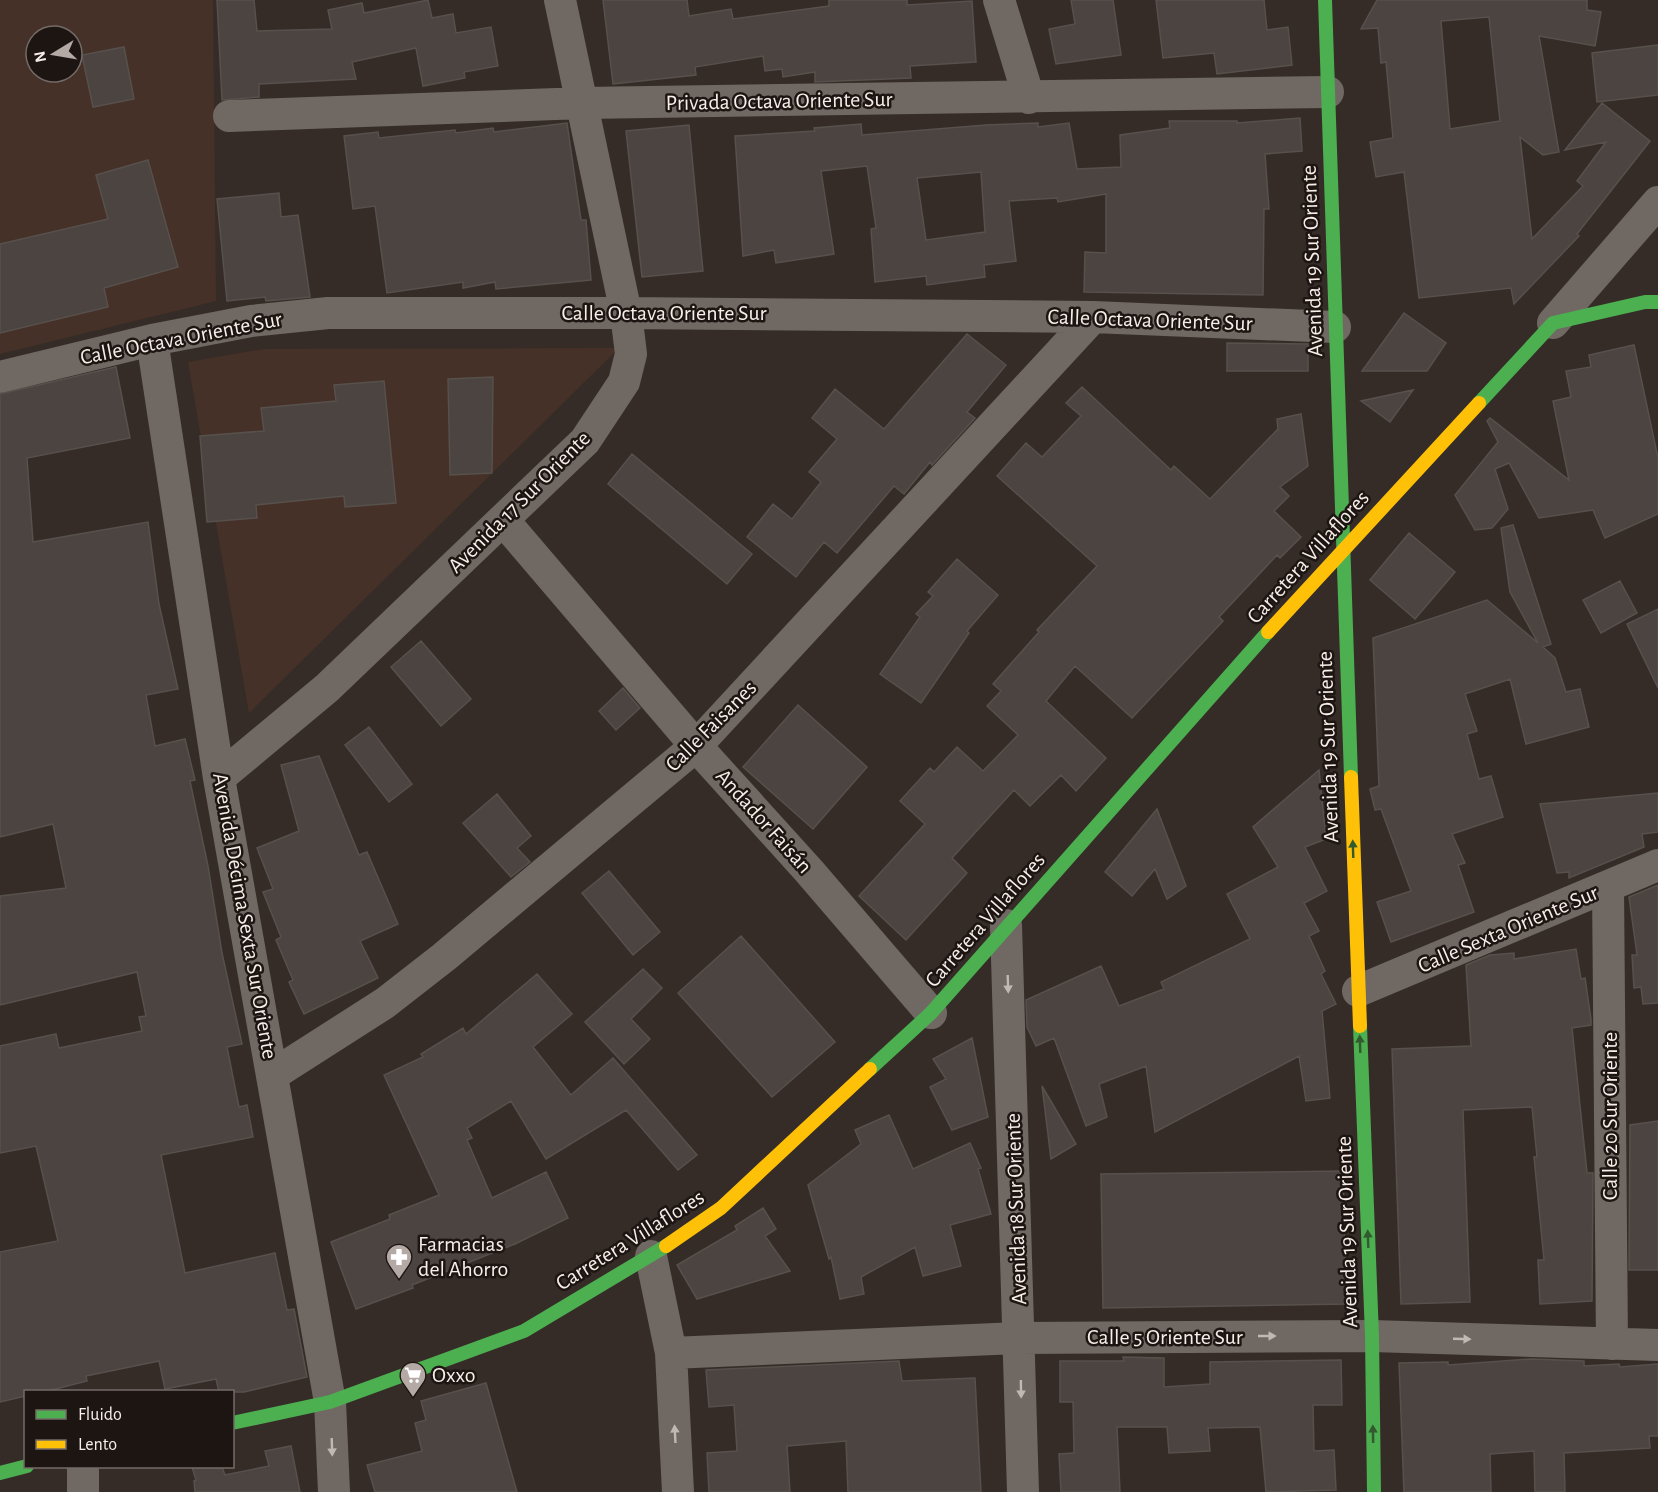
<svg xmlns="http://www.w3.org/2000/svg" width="1658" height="1492" viewBox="0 0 1658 1492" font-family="'Alegreya Sans',sans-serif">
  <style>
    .built { fill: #453127; fill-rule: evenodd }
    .building { fill: #4b4440; stroke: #57504c; stroke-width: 1.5; fill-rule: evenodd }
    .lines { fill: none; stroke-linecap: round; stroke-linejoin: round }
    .street { stroke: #6f6863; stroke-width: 32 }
    .fast { stroke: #4caf50; stroke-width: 14 }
    .slow { stroke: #ffc107; stroke-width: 14 }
    .oneway { fill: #325a2e }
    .oneway2 { fill: #c1b8b3 }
    .labels { text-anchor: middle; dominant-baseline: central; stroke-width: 5; stroke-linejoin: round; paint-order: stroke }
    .street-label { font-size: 22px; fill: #f8ede8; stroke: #1c1512 }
    .poi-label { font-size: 22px; fill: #f8ede8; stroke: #1c1512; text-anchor: start }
  </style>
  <rect width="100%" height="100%" fill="#352c28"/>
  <path class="built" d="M0 0H213L216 301 0 354ZM36 36H72V72H36Z
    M619 348 249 713 188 362 264 349Z"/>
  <path class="building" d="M217 0H254L257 31 332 29 328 10 362 3 364 13 428 0 432 18 453 14 456 33 491 27 498 66 464 72 465 78 423 86 416 48 352 62 356 79 259 84V97L222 100Z
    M603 0H687L689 16 731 9 733 19 829 6V0H907V5L972 1 976 62 910 66 911 78 815 82V72L783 77 782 69 765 71 763 56 695 67 696 75 613 84Z
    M1071 0H1113L1121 55 1056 64 1049 29 1075 24Z
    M1156 0H1264L1267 30 1288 27 1292 65 1217 74 1214 53 1163 58Z
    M1377 0H1587V10L1601 12 1595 46 1539 36 1559 152 1543 155 1520 137 1532 239 1583 186 1577 181 1606 142 1565 150 1602 103 1650 141 1577 234 1579 236 1514 304 1511 288 1419 298 1404 172 1376 177 1370 142 1393 138 1386 62 1381 63 1378 28 1361 29ZM1489 17 1500 121 1450 129 1441 21Z
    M1658 45V95L1597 102 1592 53Z
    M124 47 134 99 93 107 82 55Z
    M1300 118 1302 151 1265 154 1269 209H1264L1263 295 1084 292 1085 252 1106 253V194L1058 202 1057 198 1009 201 1016 261 984 265 985 277 927 285 926 276 875 282 871 229 876 228 867 166 821 171 834 254 776 263 774 250 743 256 735 136 815 131 814 128 861 124 862 135 986 125 1038 123V127L1069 123 1077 169 1121 167 1120 135 1170 128 1169 121H1237V123ZM981 172 985 232 926 240 917 178Z
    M567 123 581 220H586L591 280 496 289 495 282 463 288V282L387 293 375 206 353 209 344 136 378 132 379 138 455 130 456 133 493 128 494 132Z
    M689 125 703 271 642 277 626 131Z
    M148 160 178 267 104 288 108 307 0 333V244L108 219 96 175Z
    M279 193 281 217 298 215 310 297 266 301 265 297 227 301 217 199Z
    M1404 313 1446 343 1427 371H1362Z
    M967 334 1006 365 967 412 975 418 932 465 930 462 904 494 894 486 837 553 824 542 796 577 747 537 773 504 792 519 821 482 809 472 837 439 812 418 835 389 884 429Z
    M1227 343 1308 344V371H1227Z
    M1634 345 1658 458V514L1605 538 1593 510 1539 518 1509 463 1495 469 1508 509 1492 528 1475 530 1455 495 1498 442 1487 421 1490 418 1569 480 1553 401 1571 397 1566 371 1591 367 1589 355Z
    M116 367 130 438 27 458 33 542 148 522 159 604 178 689 146 695 155 746 185 739 195 780 190 781 208 866 222 953 242 1044 227 1047 239 1107 247 1105 253 1137 161 1155 185 1273 275 1253 287 1310 294 1309 307 1377 244 1392H219L216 1379 165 1389 159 1361 86 1376 87 1381 44 1392H26V1396L0 1402V1252L58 1241 36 1146 0 1153V1046L56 1034 59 1048 142 1031 139 1017 146 1016 137 972 0 1005V896L66 888 53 824 0 837V394Z
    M493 377 492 473 450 475 448 379Z
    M384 381 396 503 345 507 344 496 256 505 257 518 207 522 200 436 264 431 261 408 336 401 334 385Z
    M1082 387 1171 470 1174 466 1210 499 1278 429 1277 419 1301 414 1308 466 1280 487 1289 496 1274 511 1301 537 1280 558 1277 555 1219 617 1223 621 1132 718 1075 666 1046 701 1106 758 1076 791 1061 775 1030 806 1014 790 952 858 967 873 906 940 859 896 925 824 900 801 930 768 934 772 957 747 983 771 1018 735 987 706 1001 691 993 684 1039 632 1037 630 1097 566 997 476 1026 443 1042 457 1081 416 1066 403Z
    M1413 390 1390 422 1361 401Z
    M632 454 752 554 727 584 608 484Z
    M1513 525 1551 644 1543 647 1555 658 1566 692 1580 689 1589 727 1526 744 1510 679 1465 694 1477 731 1467 734 1479 779 1491 776 1503 817 1452 834 1465 863 1458 865 1474 912 1391 942 1377 902 1411 891 1381 809 1375 810 1370 789 1379 786 1373 638 1487 600 1538 643 1510 592 1501 528Z
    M1409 533 1455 572 1415 619 1370 580Z
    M957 559 998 595 967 631 969 633 921 703 880 674 920 617 916 614 933 596 928 592Z
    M1620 581 1637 613 1601 633 1583 600Z
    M1658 609V688L1627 624Z
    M421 641 471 699 441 726 391 667Z
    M623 688 640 708 616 730 599 711Z
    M798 705 867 767 813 829 743 767Z
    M369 727 412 784 389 802 345 745Z
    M319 756 359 855 367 852 398 924 360 941 378 978 304 1014 289 982 293 980 276 940 281 937 263 892 273 889 257 848 299 831 281 765Z
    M1319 770 1326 839 1305 847 1327 891 1304 903 1319 931 1309 936 1325 971 1321 974 1336 1004 1322 1011 1330 1098 1306 1101 1299 1056 1155 1132 1146 1066 1099 1084 1107 1117 1086 1126 1054 1038 1036 1046 1027 1027 1026 1000 1101 966 1119 1006 1164 989 1161 982 1250 939 1227 894 1278 867 1253 827Z
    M1658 793V832L1642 834 1644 847 1569 878V872L1557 873 1540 804Z
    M497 794 531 836 517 848 530 862 511 877 463 823Z
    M1157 809 1186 886 1167 899 1155 869 1132 896 1105 872Z
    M609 871 660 932 633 955 582 893Z
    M1658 885V1003L1643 1004 1641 987 1634 988 1632 955H1637L1629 897Z
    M741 936 835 1042 772 1097 678 993Z
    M1576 949 1581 979 1585 978 1591 1019V1025L1572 1028 1587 1173H1593L1592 1301 1540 1304 1538 1260H1544L1534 1157H1537L1532 1107 1463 1110 1470 1302 1401 1304 1392 1049 1471 1046 1466 965 1490 955 1514 953V959Z
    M643 969 662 988 631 1019 650 1039 624 1064 585 1022Z
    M537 974 572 1014 533 1047 571 1095 613 1058 697 1155 678 1170 626 1110 546 1159 511 1101 467 1128 472 1138 467 1140 492 1198 546 1172 568 1218 515 1244 412 1285 413 1288 356 1309 331 1242 390 1219 389 1215 439 1195 384 1075 423 1057 421 1054 463 1028 466 1034Z
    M972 1038 988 1117 952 1130 930 1087 946 1079 933 1059Z
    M1042 1086 1076 1144 1051 1159Z
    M889 1115 913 1169 970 1143 981 1168 978 1169 991 1214 950 1225 961 1266 923 1276 915 1247 861 1277 864 1294 840 1299 831 1257 829 1259 808 1185 861 1144 855 1130Z
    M1658 1121V1270H1629L1630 1125Z
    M1343 1171 1346 1304 1103 1308 1101 1174Z
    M763 1208 776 1229 765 1236 790 1271 697 1299 677 1265 737 1230 735 1226Z
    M1123 1357 1164 1358V1387L1210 1384V1362L1341 1360 1342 1405H1313L1314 1451 1334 1450 1336 1490 1266 1492 1260 1427 1208 1428 1210 1451 1169 1453 1167 1427H1117L1120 1492H1061L1059 1454 1074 1453 1073 1402H1060V1361H1124Z
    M1531 1359 1584 1361V1366L1619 1364 1620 1367 1658 1364V1436H1649L1650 1448 1564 1453 1565 1492H1535L1534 1451 1490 1454 1491 1492H1404L1399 1363 1448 1362V1365Z
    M899 1361 902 1381 975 1378 981 1492H848L846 1441 787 1446 790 1492H709L707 1453 737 1451 734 1405 709 1407 706 1370Z
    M486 1383 517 1492H375L367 1465 422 1451 415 1423 426 1420 421 1401Z
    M291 1446 300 1492H195L194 1481 196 1480 192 1467H222L225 1475 269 1466 265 1451Z"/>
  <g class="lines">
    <path class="street" d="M999 0 1029 98
      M229 116 584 103 1328 92
      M1553 323 1658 202
      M152 340 219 778 330 1402 334 1492
      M0 377 152 340 251 321 328 313H626L1093 317 1335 327
      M503 520 696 746 809 871 931 1013
      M219 778 327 688 585 441 624 382 631 354 626 313 560 0
      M1608 887 1612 1344
      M1006 925 1023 1492
      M1358 991 1658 865
      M274 1074 385 1003 444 957 696 746 1093 317
      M651 1256 671 1353 678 1492
      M671 1353 1020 1338 1372 1336 1658 1345
      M83 1492V1466"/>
    <path class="fast" d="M1325 0 1351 777
      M1479 403 1553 323 1645 302H1658
      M1360 1026 1372 1336 1374 1492
      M870 1069 931 1013 1268 632
      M232 1423 330 1402 524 1331 666 1246
      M0 1473 27 1466"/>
    <path class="slow" d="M1268 632 1479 403
      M1351 777 1360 1026
      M666 1246 721 1208 870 1069"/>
  </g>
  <defs><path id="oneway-solid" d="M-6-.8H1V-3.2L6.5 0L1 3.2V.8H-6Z" transform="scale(1.5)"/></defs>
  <g class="oneway">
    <use href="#oneway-solid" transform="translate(1353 849) rotate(-92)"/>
    <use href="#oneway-solid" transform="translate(1360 1044) rotate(-92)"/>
    <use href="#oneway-solid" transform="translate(1368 1239) rotate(-92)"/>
    <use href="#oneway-solid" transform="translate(1373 1434) rotate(-91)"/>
  </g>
  <g class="oneway2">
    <use href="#oneway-solid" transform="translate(1008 984) rotate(88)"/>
    <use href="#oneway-solid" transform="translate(1267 1336)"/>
    <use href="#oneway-solid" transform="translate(1462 1339) rotate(2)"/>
    <use href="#oneway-solid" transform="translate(1021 1389) rotate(89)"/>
    <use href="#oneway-solid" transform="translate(675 1434) rotate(-93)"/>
    <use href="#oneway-solid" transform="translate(332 1447) rotate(88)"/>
  </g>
  <defs>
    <g id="pharmacy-pin" transform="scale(1.35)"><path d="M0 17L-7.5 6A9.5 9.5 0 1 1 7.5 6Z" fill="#b4a9a5" stroke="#1c1512"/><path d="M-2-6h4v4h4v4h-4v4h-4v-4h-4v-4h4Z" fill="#fff"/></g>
    <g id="supermarket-pin" transform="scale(1.35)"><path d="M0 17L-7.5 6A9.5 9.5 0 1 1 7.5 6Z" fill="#b4a9a5" stroke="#1c1512"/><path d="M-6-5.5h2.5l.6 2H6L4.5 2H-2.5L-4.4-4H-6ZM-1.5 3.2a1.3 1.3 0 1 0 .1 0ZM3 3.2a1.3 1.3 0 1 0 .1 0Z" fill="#fff"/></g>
  </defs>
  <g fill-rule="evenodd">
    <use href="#pharmacy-pin" x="399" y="1257"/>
    <use href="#supermarket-pin" x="413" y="1375"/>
  </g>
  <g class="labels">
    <g class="street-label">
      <text transform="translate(779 101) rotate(-1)">Privada Octava Oriente Sur</text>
      <text transform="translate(1312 261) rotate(-92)">Avenida 19 Sur Oriente</text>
      <text x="664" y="313">Calle Octava Oriente Sur</text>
      <text transform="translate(1150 320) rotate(2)">Calle Octava Oriente Sur</text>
      <text transform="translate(181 338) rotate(-11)">Calle Octava Oriente Sur</text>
      <text transform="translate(519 502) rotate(-45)">Avenida 17 Sur Oriente</text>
      <text transform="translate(1308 557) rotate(-48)">Carretera Villaflores</text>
      <text transform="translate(711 726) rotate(-45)">Calle Faisanes</text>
      <text transform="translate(1328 747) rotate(-92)">Avenida 19 Sur Oriente</text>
      <text transform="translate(764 821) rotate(48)">Andador Faisán</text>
      <text transform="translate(245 916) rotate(80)">Avenida Décima Sexta Sur Oriente</text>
      <text transform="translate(985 920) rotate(-49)">Carretera Villaflores</text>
      <text transform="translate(1508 929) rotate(-23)">Calle Sexta Oriente Sur</text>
      <text transform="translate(1610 1116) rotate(-90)">Calle 20 Sur Oriente</text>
      <text transform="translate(1016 1209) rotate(-92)">Avenida 18 Sur Oriente</text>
      <text transform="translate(1347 1232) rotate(-92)">Avenida 19 Sur Oriente</text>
      <text transform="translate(630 1240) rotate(-32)">Carretera Villaflores</text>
      <text x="1165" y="1337">Calle 5 Oriente Sur</text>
    </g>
    <g class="poi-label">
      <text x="418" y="1244">Farmacias<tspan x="418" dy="25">del Ahorro</tspan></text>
      <text x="432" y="1375">Oxxo</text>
    </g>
  </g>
  <rect x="24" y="1390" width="210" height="78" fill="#1c1512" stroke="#746b68" stroke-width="1.5"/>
  <rect x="36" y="1410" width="30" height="9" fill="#4caf50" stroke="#746b68" stroke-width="1.5"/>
  <text x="78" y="1420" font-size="18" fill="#f8ede8">Fluido</text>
  <rect x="36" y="1440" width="30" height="9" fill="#ffc107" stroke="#746b68" stroke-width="1.5"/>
  <text x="78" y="1450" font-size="18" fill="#f8ede8">Lento</text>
  <g transform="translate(54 54) rotate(259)"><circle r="28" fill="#1c1512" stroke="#746b68" stroke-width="1.5"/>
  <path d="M0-4.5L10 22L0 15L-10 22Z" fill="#b4a9a5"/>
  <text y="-9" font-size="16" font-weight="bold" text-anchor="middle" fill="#f8ede8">N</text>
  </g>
</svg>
